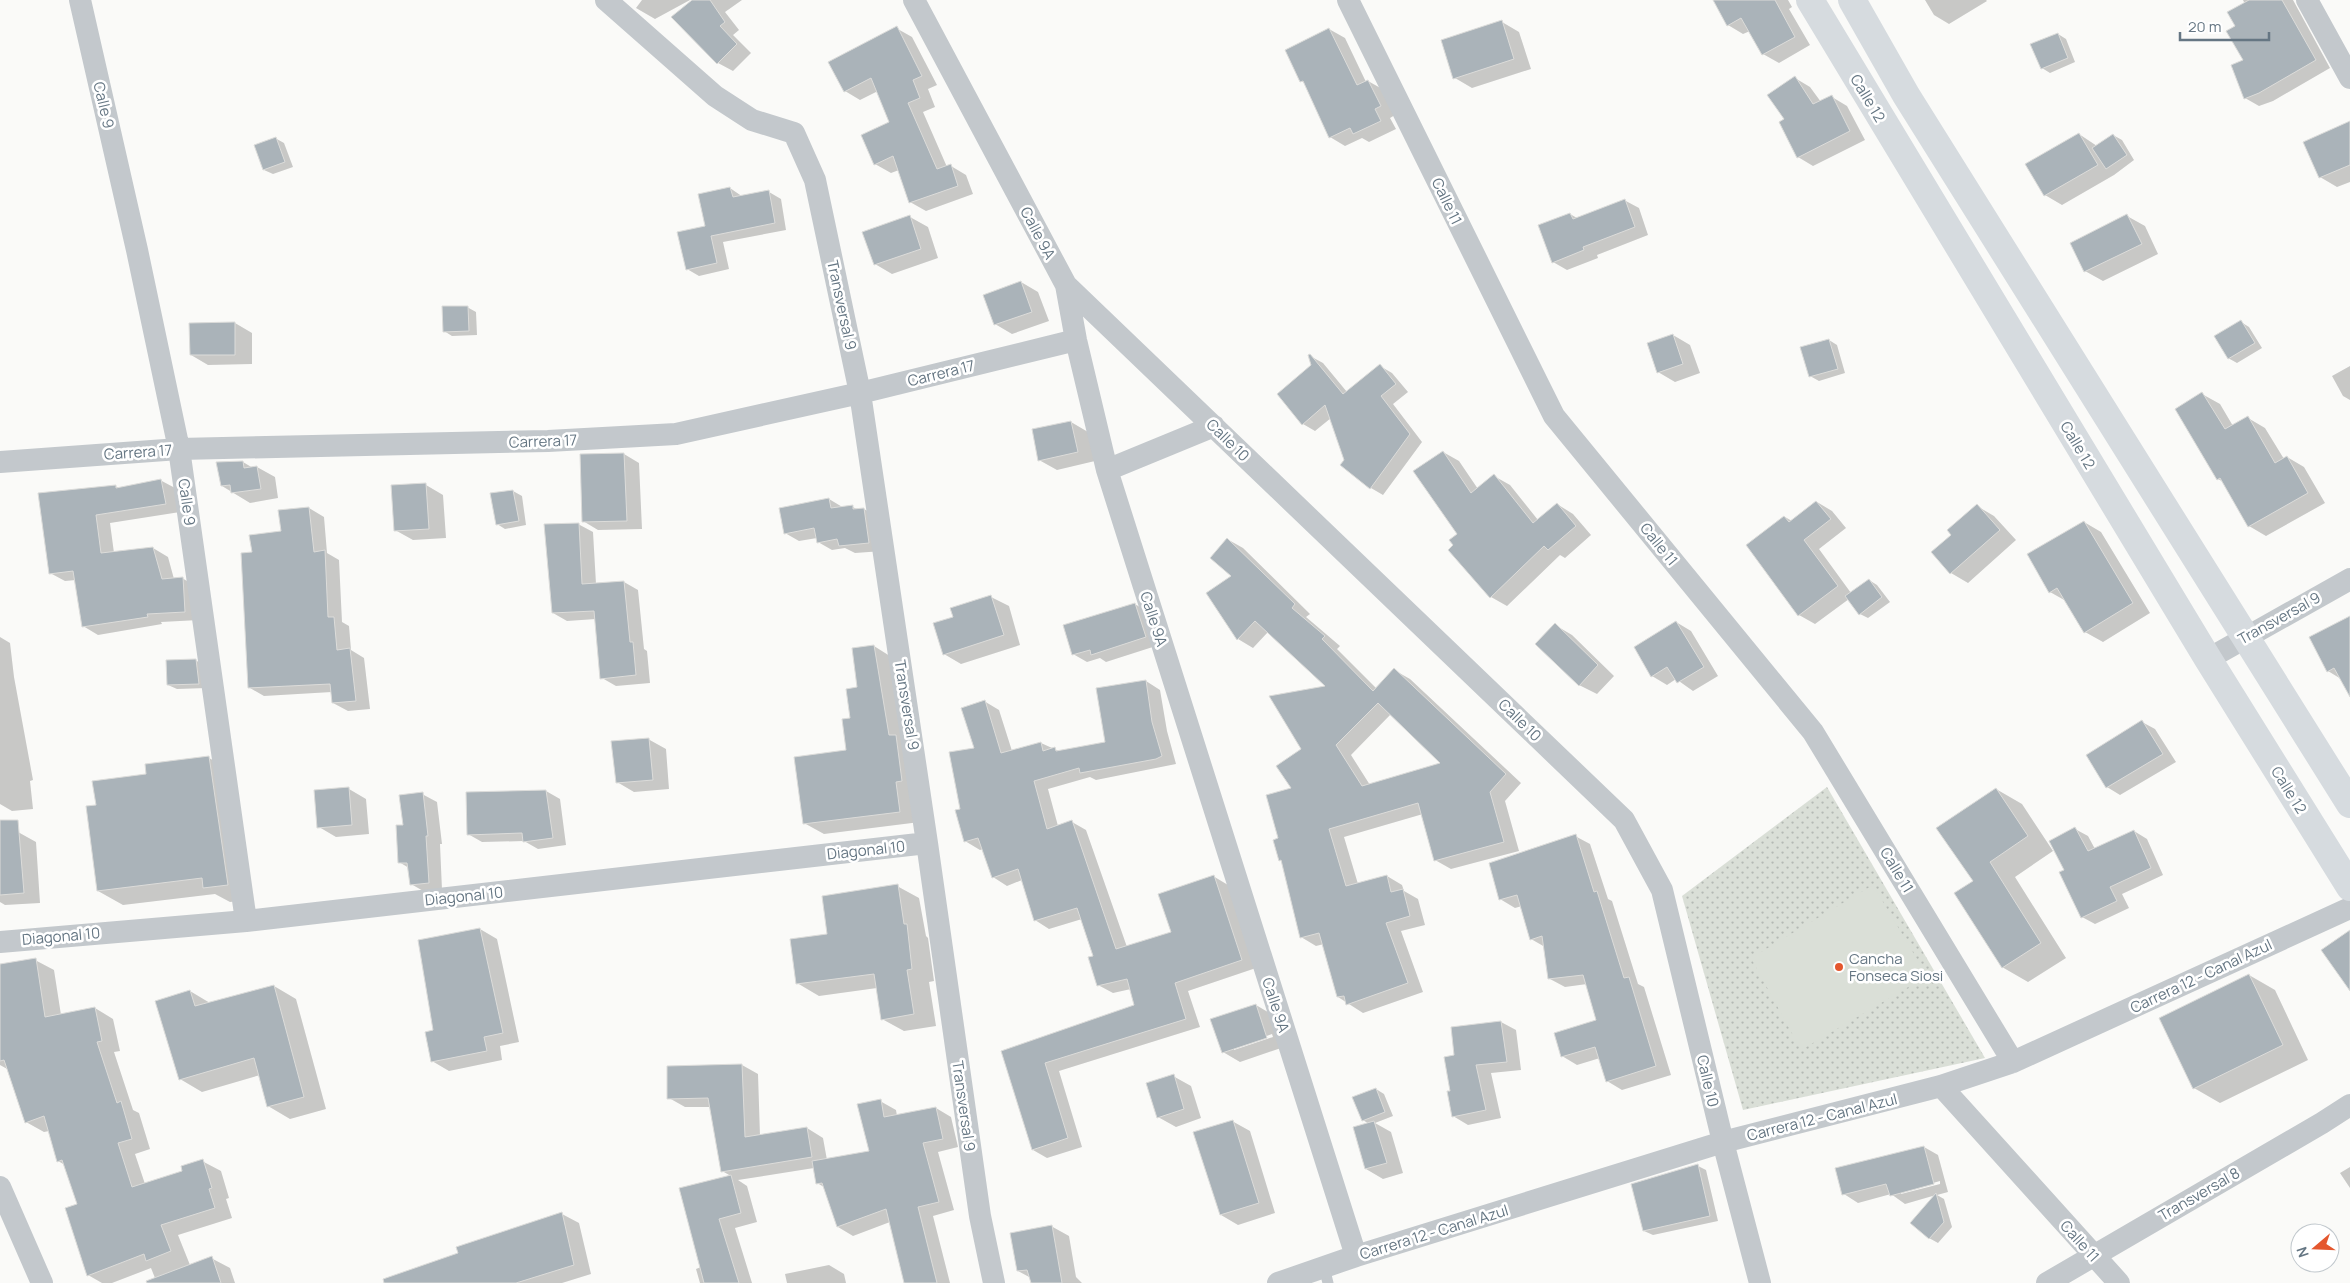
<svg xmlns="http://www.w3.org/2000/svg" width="2350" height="1283" viewBox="0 0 2350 1283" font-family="Manrope,sans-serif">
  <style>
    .grass { fill: url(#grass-dots) }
    .pitch { fill: #dadfd7 }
    .shadow { fill: #0003; fill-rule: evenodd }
    .building { fill: #aab3b9; stroke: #dcdcda; fill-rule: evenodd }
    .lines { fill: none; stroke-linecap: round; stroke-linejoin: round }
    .lane { stroke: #c3c8cc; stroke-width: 11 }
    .street { stroke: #c3c8cc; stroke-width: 22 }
    .secondary { stroke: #d6dbdf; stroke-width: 28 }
    .poi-dot { fill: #e4572e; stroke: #fff; stroke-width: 2 }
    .labels { text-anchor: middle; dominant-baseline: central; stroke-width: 5; stroke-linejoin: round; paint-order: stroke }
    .street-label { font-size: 15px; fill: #657683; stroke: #fff }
    .poi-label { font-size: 15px; fill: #657683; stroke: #fff; text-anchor: start }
  </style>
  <defs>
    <pattern id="grass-dots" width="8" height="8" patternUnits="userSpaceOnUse" patternTransform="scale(1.25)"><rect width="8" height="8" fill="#dadfd7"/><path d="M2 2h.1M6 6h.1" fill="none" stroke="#b4b9b4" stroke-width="1.8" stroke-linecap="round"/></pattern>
  </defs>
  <rect width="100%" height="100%" fill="#fafaf8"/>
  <path class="grass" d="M1827 787 1985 1058 1743 1110 1682 896Z"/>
  <path class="pitch" d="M1873 885 1927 976 1801 1050 1751 958Z"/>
  <path class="shadow" d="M642 0H690L655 19 636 8Z
    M694 0H742L725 12 739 30 733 35 751 53 733 71 718 63Z
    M1714 0H1788L1792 7 1789 9 1810 45 1779 63 1763 54 1750 31 1743 34 1728 25Z
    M1925 0H1986L1987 1 1949 24 1934 15Z
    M2243 0H2293L2330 68 2273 101 2259 106 2245 98V61L2237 26 2245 4Z
    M1502 22 1519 32 1531 69 1472 88 1455 78Z
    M896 28 912 37 937 85 928 89 935 107 923 112 947 167 951 166 966 175 973 194 926 211 910 202 899 170 891 173 875 164 891 123 878 91 860 100 845 91Z
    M1329 29 1345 38 1366 82 1368 81 1384 90 1395 115 1390 118 1396 129 1369 142 1362 138 1345 146 1330 137 1305 83 1301 81Z
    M2058 34 2066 39 2075 62 2050 73 2042 68Z
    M1795 78 1810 87 1821 102 1832 97 1847 106 1865 140 1813 166 1798 157 1786 120Z
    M2350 123V182L2337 187 2320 177Z
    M2079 134 2097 146 2113 135 2122 140 2134 160 2114 175 2062 205 2045 195Z
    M275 138 284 143 293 167 273 174 264 170 255 146Z
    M730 188 743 197 769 192 781 199 786 230 723 242 729 269 699 276 687 269 707 227Z
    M1624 200 1639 208 1648 235 1597 255 1598 258 1567 270 1553 262 1570 214 1577 218Z
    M2127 216 2145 226 2158 254 2103 281 2085 271 2071 244Z
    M910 217 928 227 938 258 892 274 875 264Z
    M1021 282 1038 292 1049 321 1012 334 995 324Z
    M467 307 476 312 477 335 452 336 444 331Z
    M2241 322 2249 327 2262 348 2237 363 2228 358Z
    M235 323 252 333V364L208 365 191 355Z
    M1673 335 1690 345 1700 373 1675 382 1658 372Z
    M1829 340 1837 345 1845 373 1819 381 1810 376Z
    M1310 356 1323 363 1347 392 1380 366 1392 373 1408 392 1393 404 1422 442 1383 495 1371 488 1346 460 1331 418 1315 431 1303 424 1313 365Z
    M2350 366V400L2343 396 2332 376Z
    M2202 394 2220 404 2233 426 2248 418 2265 428 2284 459 2287 457 2304 467 2325 503 2266 536 2249 526 2225 483 2218 479Z
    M1071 422 1088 432 1095 461 1057 470 1039 460Z
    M1443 452 1459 461 1478 489 1494 476 1510 485 1538 520 1557 504 1573 514 1591 535 1565 558 1560 555 1507 606 1491 597 1449 550 1455 545 1459 534Z
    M624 454 639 463 642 529 598 530 583 521Z
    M243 462 253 468 257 467 275 477 278 498 250 503 222 486Z
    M160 480 175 488 180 512 110 523 114 553 153 548 168 557 174 579 182 578 197 587 199 620 161 622 162 624 98 635 83 626 76 580 65 581 50 573 115 486 119 488Z
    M426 485 443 495 446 538 413 540 395 530 393 486Z
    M513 491 522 496 526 525 505 529 497 524 492 494Z
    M829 499 844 508 853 507 858 510 864 509 878 517 883 551 855 553 845 548 832 550 818 542 817 538 799 541 785 533Z
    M1817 502 1832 511 1846 528 1819 549 1851 593 1869 580 1877 585 1890 602 1868 618 1860 614 1849 599 1815 624 1799 615 1785 517 1792 521Z
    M1977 506 1994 516 2016 540 1968 583 1951 573 1953 535Z
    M309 508 324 517 327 553 339 560 342 622 349 626 351 650 364 658 370 709 348 711 333 703 332 692 264 696 250 688 253 553 282 533 280 511Z
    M2084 522 2101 532 2150 613 2103 642 2085 632 2066 601 2050 592Z
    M578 524 593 532 596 584 624 582 638 590 644 649 647 651 650 683 616 686 602 678 596 619 567 621 553 613Z
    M1227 539 1243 548 1310 614 1306 617 1340 646 1337 649 1377 689 1394 670 1410 679 1521 783 1505 801 1519 851 1451 869 1435 860 1423 814 1344 837 1358 884 1387 876 1402 885 1404 891 1418 899 1425 925 1401 931 1423 992 1363 1013 1338 997 1324 944 1316 946 1301 937 1283 862 1280 860 1279 839 1303 749 1328 687 1268 632 1253 648 1238 639ZM1391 714 1443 763 1370 785 1351 755Z
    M991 597 1009 606 1020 645 961 664 944 654 955 618Z
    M1135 604 1149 613 1159 645 1106 662 1100 658 1087 662 1073 654Z
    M2350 617V694L2341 679 2328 671Z
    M1676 622 1691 631 1718 676 1693 691 1676 679 1667 685 1652 676Z
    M1555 625 1572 635 1614 676 1597 694 1579 685Z
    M0 637 10 643 14 677 33 780 30 781 33 809 12 811 0 804Z
    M874 646 893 658 920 822 824 834 804 823 848 751 851 720Z
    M195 660 204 665 207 688 177 689 168 685Z
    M1146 681 1160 690 1167 731 1176 764 1096 780 1090 777 1048 789 1058 826 1072 822 1086 830 1127 947 1172 932 1213 876 1228 885 1256 968 1188 991 1200 1027 1059 1071 1082 1147 1047 1158 1033 1150 1003 1051 1136 1006 1131 989 1113 993 1098 985 1095 957 1082 919 1049 929 1035 920 1022 880 1007 886 993 877 983 849 980 850 965 841 961 810 976 749 984 701 999 710 1012 751 1041 743 1061 752 1107 743Z
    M2142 722 2155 729 2176 762 2120 795 2107 787 2088 755Z
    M648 739 666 749 669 789 634 792 617 782Z
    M209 758 235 772 253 899 230 902 215 894 123 905 98 891 97 806 147 775Z
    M349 789 366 799 369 834 336 837 319 827Z
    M1996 789 2022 804 2053 851 2015 877 2066 958 2028 982 2002 967 1974 882Z
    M546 791 560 799 566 845 538 849 524 841 482 842 468 834Z
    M422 794 437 802 442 844H440L442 890 425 892 411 884 409 868 399 862 404 826Z
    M2075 829 2088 836 2095 849 2134 831 2147 839 2163 875 2122 894 2129 908 2095 924 2082 917 2066 870Z
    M18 832 36 842 40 903 5 905 0 902V834Z
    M1575 836 1590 844 1608 899 1612 901 1638 984 1644 987 1671 1075 1622 1090 1607 1081 1600 1058 1577 1065 1562 1056 1598 1020 1587 984 1565 987 1550 979 1545 947 1531 939 1522 906 1515 908 1500 899Z
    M897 886 919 898 926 936 928 938 934 981 929 982 936 1026 904 1031 882 1019 877 988 819 996 797 983 828 935Z
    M480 929 497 939 519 1042 500 1046 502 1060 449 1071 432 1061 435 1031Z
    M35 960 54 970 61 1015 95 1008 113 1019 120 1051 114 1052 133 1110 139 1113 150 1149 135 1154 145 1184 184 1171 202 1161 221 1171 229 1198 226 1199 232 1218 178 1235 190 1265 211 1258 230 1268 235 1283H157L151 1268 112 1283H102L88 1275 78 1205 65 1165 58 1161 49 1131 44 1132 26 1122 9 1070 0 1065V966Z
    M2249 975 2275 990 2308 1060 2220 1103 2194 1088Z
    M274 986 296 999 326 1109 290 1119 268 1106 260 1075 202 1092 180 1079 190 991 210 1003Z
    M1256 1005 1273 1015 1284 1047 1240 1062 1223 1052ZM1272 1034 1273 1037 1234 1050V1048Z
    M1501 1022 1516 1030 1521 1070 1491 1073 1501 1118 1468 1125 1453 1116 1451 1092 1456 1056Z
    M742 1065 758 1074 760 1136 807 1128 823 1138 827 1160 870 1152 880 1101 896 1110 897 1116 936 1108 951 1117 958 1147 938 1152 954 1210 933 1216 950 1283H906L890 1222 853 1236 838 1227 824 1187 817 1183 814 1168 738 1180 747 1186 757 1222 735 1228 752 1283H700L696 1269 701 1267 731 1176 722 1171 711 1107H685L669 1098Z
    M1173 1076 1191 1086 1201 1118 1176 1127 1158 1117Z
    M1376 1089 1384 1094 1393 1116 1375 1123 1391 1132 1403 1173 1383 1179 1366 1169 1369 1124 1363 1120Z
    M1232 1121 1250 1131 1275 1213 1238 1225 1221 1215Z
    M1924 1147 1938 1155 1948 1192 1937 1195 1944 1199 1952 1227 1938 1243 1929 1238 1936 1195 1905 1204 1891 1194 1858 1203 1844 1194ZM1940 1181V1184L1901 1194V1192Z
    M1698 1166 1706 1170 1718 1221 1653 1235 1644 1231Z
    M2350 1167V1188L2340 1173Z
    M562 1214 579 1223 591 1274 562 1283H429Z
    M1051 1226 1069 1236 1076 1277 1082 1283H1032L1031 1278 1018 1271Z
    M829 1265 844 1274 846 1283H787L785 1274Z"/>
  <path class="building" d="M692 0H710L725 22 720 26 737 44 717 64 671 17Z
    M1713 0H1775L1795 37 1762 55 1741 18 1727 26Z
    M2249 0H2282L2316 60 2259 93 2244 99 2231 65 2243 60 2226 31 2235 26 2227 12Z
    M1502 20 1514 59 1453 79 1441 40Z
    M897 26 922 76 913 80 920 98 908 103 937 169 951 164 958 186 909 203 893 156 874 165 861 135 889 122 871 78 844 92 828 62Z
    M1329 28 1357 85 1368 80 1381 106 1375 109 1381 121 1353 134 1350 128 1329 138 1303 81 1300 82 1285 50Z
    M2058 33 2068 58 2041 69 2030 44Z
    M1795 76 1813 104 1832 95 1850 131 1797 158 1779 122 1784 119 1767 95Z
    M2350 121V165L2319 178 2303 142Z
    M2079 133 2098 165 2044 196 2025 164Z
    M2113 134 2127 155 2106 169 2092 148Z
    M276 137 285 162 263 170 254 145Z
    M730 187 733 197 769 190 775 223 711 236 717 263 686 270 677 232 705 226 698 194Z
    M1625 199 1635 227 1583 247 1584 250 1552 263 1538 225 1570 213 1573 219Z
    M2127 214 2142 244 2084 272 2070 243Z
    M910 215 921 249 874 265 862 232Z
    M1021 281 1032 312 994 325 983 295Z
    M442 306H468L469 331 443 332Z
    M2241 320 2255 343 2228 359 2214 336Z
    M235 322V355H190L189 323Z
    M1673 334 1683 364 1657 373 1647 343Z
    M1829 339 1838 369 1809 377 1800 347Z
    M1310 354 1343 394 1380 364 1396 384 1381 396 1410 434 1370 489 1340 465 1344 460 1325 405 1302 425 1277 394 1311 365 1308 355Z
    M2202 392 2225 429 2248 416 2275 463 2287 456 2308 493 2248 527 2220 478 2217 480 2175 409Z
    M1071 421 1078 452 1038 461 1032 429Z
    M1443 451 1471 493 1494 474 1533 523 1557 503 1576 526 1548 550 1544 546 1490 598 1448 550 1453 545 1449 540 1457 534 1413 471Z
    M624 453 627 521 582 522 580 454Z
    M243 461 244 468 257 466 261 489 231 493 230 485 221 486 216 462Z
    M161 479 166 504 96 515 101 553 153 547 162 579 183 577 185 612 147 614 148 617 82 627 73 571 49 574 38 493 116 485V488Z
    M426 483 429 529 394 531 391 485Z
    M513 490 519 521 496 525 490 493Z
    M829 498 831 508 853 505V509L864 508 869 543 839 546 837 539 817 543 814 528 784 534 779 508Z
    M1816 501 1831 519 1804 540 1838 586 1798 616 1746 545 1784 516 1789 522Z
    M1977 504 2000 530 1950 574 1931 552 1951 535 1947 530Z
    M309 507 314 552 325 550 328 617H334L337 650 350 648 356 701 332 703 330 684 248 688 241 553 252 552 249 535 281 531 278 510Z
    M2084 521 2133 603 2084 633 2057 588 2049 593 2027 554Z
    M579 523 582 584 624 581 630 642H633L636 675 600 679 594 611 552 613 544 524Z
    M1227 538 1295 604 1292 608 1325 636 1322 639 1373 691 1394 668 1506 774 1490 792 1504 842 1434 861 1418 803 1329 829 1346 886 1387 875 1391 892 1403 889 1410 916 1386 923 1408 983 1346 1005 1344 996 1337 997 1319 933 1300 938 1281 860 1279 861 1273 840 1278 838 1266 795 1291 788 1276 766 1301 749 1269 696 1325 686 1255 621 1237 640 1206 593 1231 576 1210 558ZM1378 703 1440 763 1362 786 1336 745Z
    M1869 579 1882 597 1859 615 1845 596Z
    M991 595 1004 635 943 655 933 623 953 617 950 608Z
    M1135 603 1146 637 1091 655 1090 650 1072 655 1063 625Z
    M2350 616V697L2334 668 2327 672 2309 637Z
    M1676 621 1704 667 1677 683 1667 667 1651 677 1634 647Z
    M1555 623 1598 665 1579 686 1535 644Z
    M874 645 889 735H896L902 781 896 782 900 812 803 824 794 757 846 750 842 719 850 718 846 689 857 687 852 648Z
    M196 659 199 684 167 685 166 660Z
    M1146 680 1152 722 1162 756 1156 759 1080 773 1079 768 1034 781 1047 829 1072 820 1116 949 1171 932 1158 894 1214 875 1242 960 1175 983 1186 1019 1045 1063 1068 1138 1032 1150 1001 1051 1134 1005 1127 979 1097 986 1088 957 1093 956 1077 908 1034 921 1018 869 992 878 978 838 964 842 955 810 960 809 949 752 974 748 961 708 985 700 1001 753 1041 742 1043 751 1055 747 1056 751 1105 742 1096 688Z
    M2142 720 2163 754 2106 788 2086 755Z
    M649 738 653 780 616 783 611 741Z
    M209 756 228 885 203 888 202 878 97 891 86 806 96 805 92 781 146 774 145 764Z
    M349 787 352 825 317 828 314 790Z
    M1996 788 2028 836 1990 862 2041 943 2002 968 1954 893 1973 881 1936 828Z
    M546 790 553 838 523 842 522 833 467 835 466 792Z
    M423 792 428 836H426L429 883 410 885 407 863H398L396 825H403L399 795Z
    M0 820H18L24 893 0 895Z
    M2075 827 2088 851 2134 830 2151 868 2110 887 2117 901 2081 918 2059 872 2064 870 2049 841Z
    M1576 834 1594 892 1597 891 1624 978 1629 977 1656 1066 1606 1082 1595 1047 1561 1057 1554 1033 1596 1020 1583 975 1548 979 1542 936 1530 940 1517 895 1499 900 1489 863Z
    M898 884 904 924H907L912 969 907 970 914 1014 881 1020 874 974 796 984 790 939 827 934 822 896Z
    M480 928 503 1033 484 1037 487 1051 431 1062 425 1032 433 1030 418 940Z
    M2350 930V991L2321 950Z
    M36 958 45 1017 95 1007 102 1041 97 1042 117 1103 121 1101 132 1139 118 1143 132 1187 182 1171 181 1166 203 1159 212 1188 209 1189 215 1208 161 1225 171 1251 146 1261 144 1254 87 1276 65 1208 77 1204 62 1160 57 1162 44 1116 25 1123 4 1060 0 1061V964Z
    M2249 974 2283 1045 2193 1089 2159 1018Z
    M274 985 304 1097 267 1107 254 1058 179 1080 155 1001 190 990 195 1006Z
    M1256 1004 1267 1038 1222 1053 1210 1019Z
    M1501 1021 1507 1062 1476 1065 1486 1110 1452 1117 1447 1091H1450L1444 1057 1454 1055 1451 1027Z
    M742 1064 745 1137 807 1127 812 1157 721 1172 708 1098 667 1099V1066Z
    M1174 1074 1184 1109 1157 1118 1146 1083Z
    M1376 1088 1385 1112 1362 1121 1352 1097Z
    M881 1099 884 1117 936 1107 943 1139 923 1143 939 1202 918 1207 937 1283H904L886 1209 837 1227 822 1183 816 1184 812 1161 869 1151 857 1104Z
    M1233 1120 1259 1203 1220 1215 1193 1132Z
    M1374 1121 1387 1163 1365 1169 1353 1127Z
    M1924 1146 1934 1184 1890 1196 1886 1184 1842 1195 1835 1168Z
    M1698 1164 1710 1216 1643 1231 1631 1184Z
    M731 1175 741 1213 719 1219 739 1283H704L679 1188Z
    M1936 1193 1944 1222 1929 1239 1910 1223Z
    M562 1212 574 1265 516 1283H384L383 1279 458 1253 456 1247Z
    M1052 1225 1062 1283H1031L1027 1270 1017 1271 1010 1233Z
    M212 1256 221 1283H147L146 1281Z"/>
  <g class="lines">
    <path class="lane" d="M1324 1267 1328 1283"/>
    <path class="street" d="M80 0 137 250 179 449 246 921
      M606 0 715 96 752 120 794 133 815 180 860 393 927 843 980 1216 994 1283
      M914 0 1066 285 1076 340 1107 470 1356 1256
      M1348 0 1554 416 1813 732 2013 1062
      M2307 0 2350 78
      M1066 285 1624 820 1662 890 1723 1142 1760 1283
      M0 462 179 449 548 441 676 434 860 393 1076 340
      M1107 470 1214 426
      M2208 659 2350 579
      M0 942 246 921 927 843
      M1941 1086 2119 1283
      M0 1187 42 1283
      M1278 1283 1356 1256 1723 1142 1941 1086 2013 1062 2350 908
      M2047 1283 2322 1123 2350 1105"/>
    <path class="secondary" d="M1810 0 2208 659 2350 887
      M1852 0 1906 95 2350 804"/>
  </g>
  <circle class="poi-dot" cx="1839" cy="967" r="5"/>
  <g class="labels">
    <g class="street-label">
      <text transform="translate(1868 98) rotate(59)">Calle 12</text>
      <text transform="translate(104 105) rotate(77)">Calle 9</text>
      <text transform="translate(1447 201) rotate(64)">Calle 11</text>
      <text transform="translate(1038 233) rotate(62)">Calle 9A</text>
      <text transform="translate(842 305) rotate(78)">Transversal 9</text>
      <text transform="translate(941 373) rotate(-14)">Carrera 17</text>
      <text transform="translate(1228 440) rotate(44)">Calle 10</text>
      <text transform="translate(543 441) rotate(-2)">Carrera 17</text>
      <text transform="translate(2078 445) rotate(59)">Calle 12</text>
      <text transform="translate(138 452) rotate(-4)">Carrera 17</text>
      <text transform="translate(187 502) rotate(82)">Calle 9</text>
      <text transform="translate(1659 544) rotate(51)">Calle 11</text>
      <text transform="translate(2279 618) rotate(-29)">Transversal 9</text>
      <text transform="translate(1154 619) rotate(72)">Calle 9A</text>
      <text transform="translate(907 705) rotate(81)">Transversal 9</text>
      <text transform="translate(1520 720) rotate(44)">Calle 10</text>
      <text transform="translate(2289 790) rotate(58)">Calle 12</text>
      <text transform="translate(866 850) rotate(-6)">Diagonal 10</text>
      <text transform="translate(1897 870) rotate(59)">Calle 11</text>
      <text transform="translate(464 896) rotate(-6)">Diagonal 10</text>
      <text transform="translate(61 936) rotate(-5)">Diagonal 10</text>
      <text transform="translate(2201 976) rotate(-25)">Carrera 12 - Canal Azul</text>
      <text transform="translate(1276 1005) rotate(72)">Calle 9A</text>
      <text transform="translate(1708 1081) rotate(77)">Calle 10</text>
      <text transform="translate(964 1106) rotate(82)">Transversal 9</text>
      <text transform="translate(1822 1117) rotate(-14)">Carrera 12 - Canal Azul</text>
      <text transform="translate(2199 1194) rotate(-30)">Transversal 8</text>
      <text transform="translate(1434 1232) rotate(-17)">Carrera 12 - Canal Azul</text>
      <text transform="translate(2080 1241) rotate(48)">Calle 11</text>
    </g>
    <g class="poi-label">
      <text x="1849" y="958">Cancha<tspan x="1849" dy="17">Fonseca Siosi</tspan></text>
    </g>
  </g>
  <g transform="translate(2315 1248) rotate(251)"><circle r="24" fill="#ffffff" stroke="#c1c8cd"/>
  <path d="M0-4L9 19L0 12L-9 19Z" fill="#e4572e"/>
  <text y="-8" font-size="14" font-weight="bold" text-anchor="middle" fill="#657683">N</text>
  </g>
  <path d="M2180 32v8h89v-8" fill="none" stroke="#657683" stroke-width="2.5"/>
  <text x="2188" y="32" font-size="15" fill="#657683" stroke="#ffffff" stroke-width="4" paint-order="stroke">20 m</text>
</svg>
